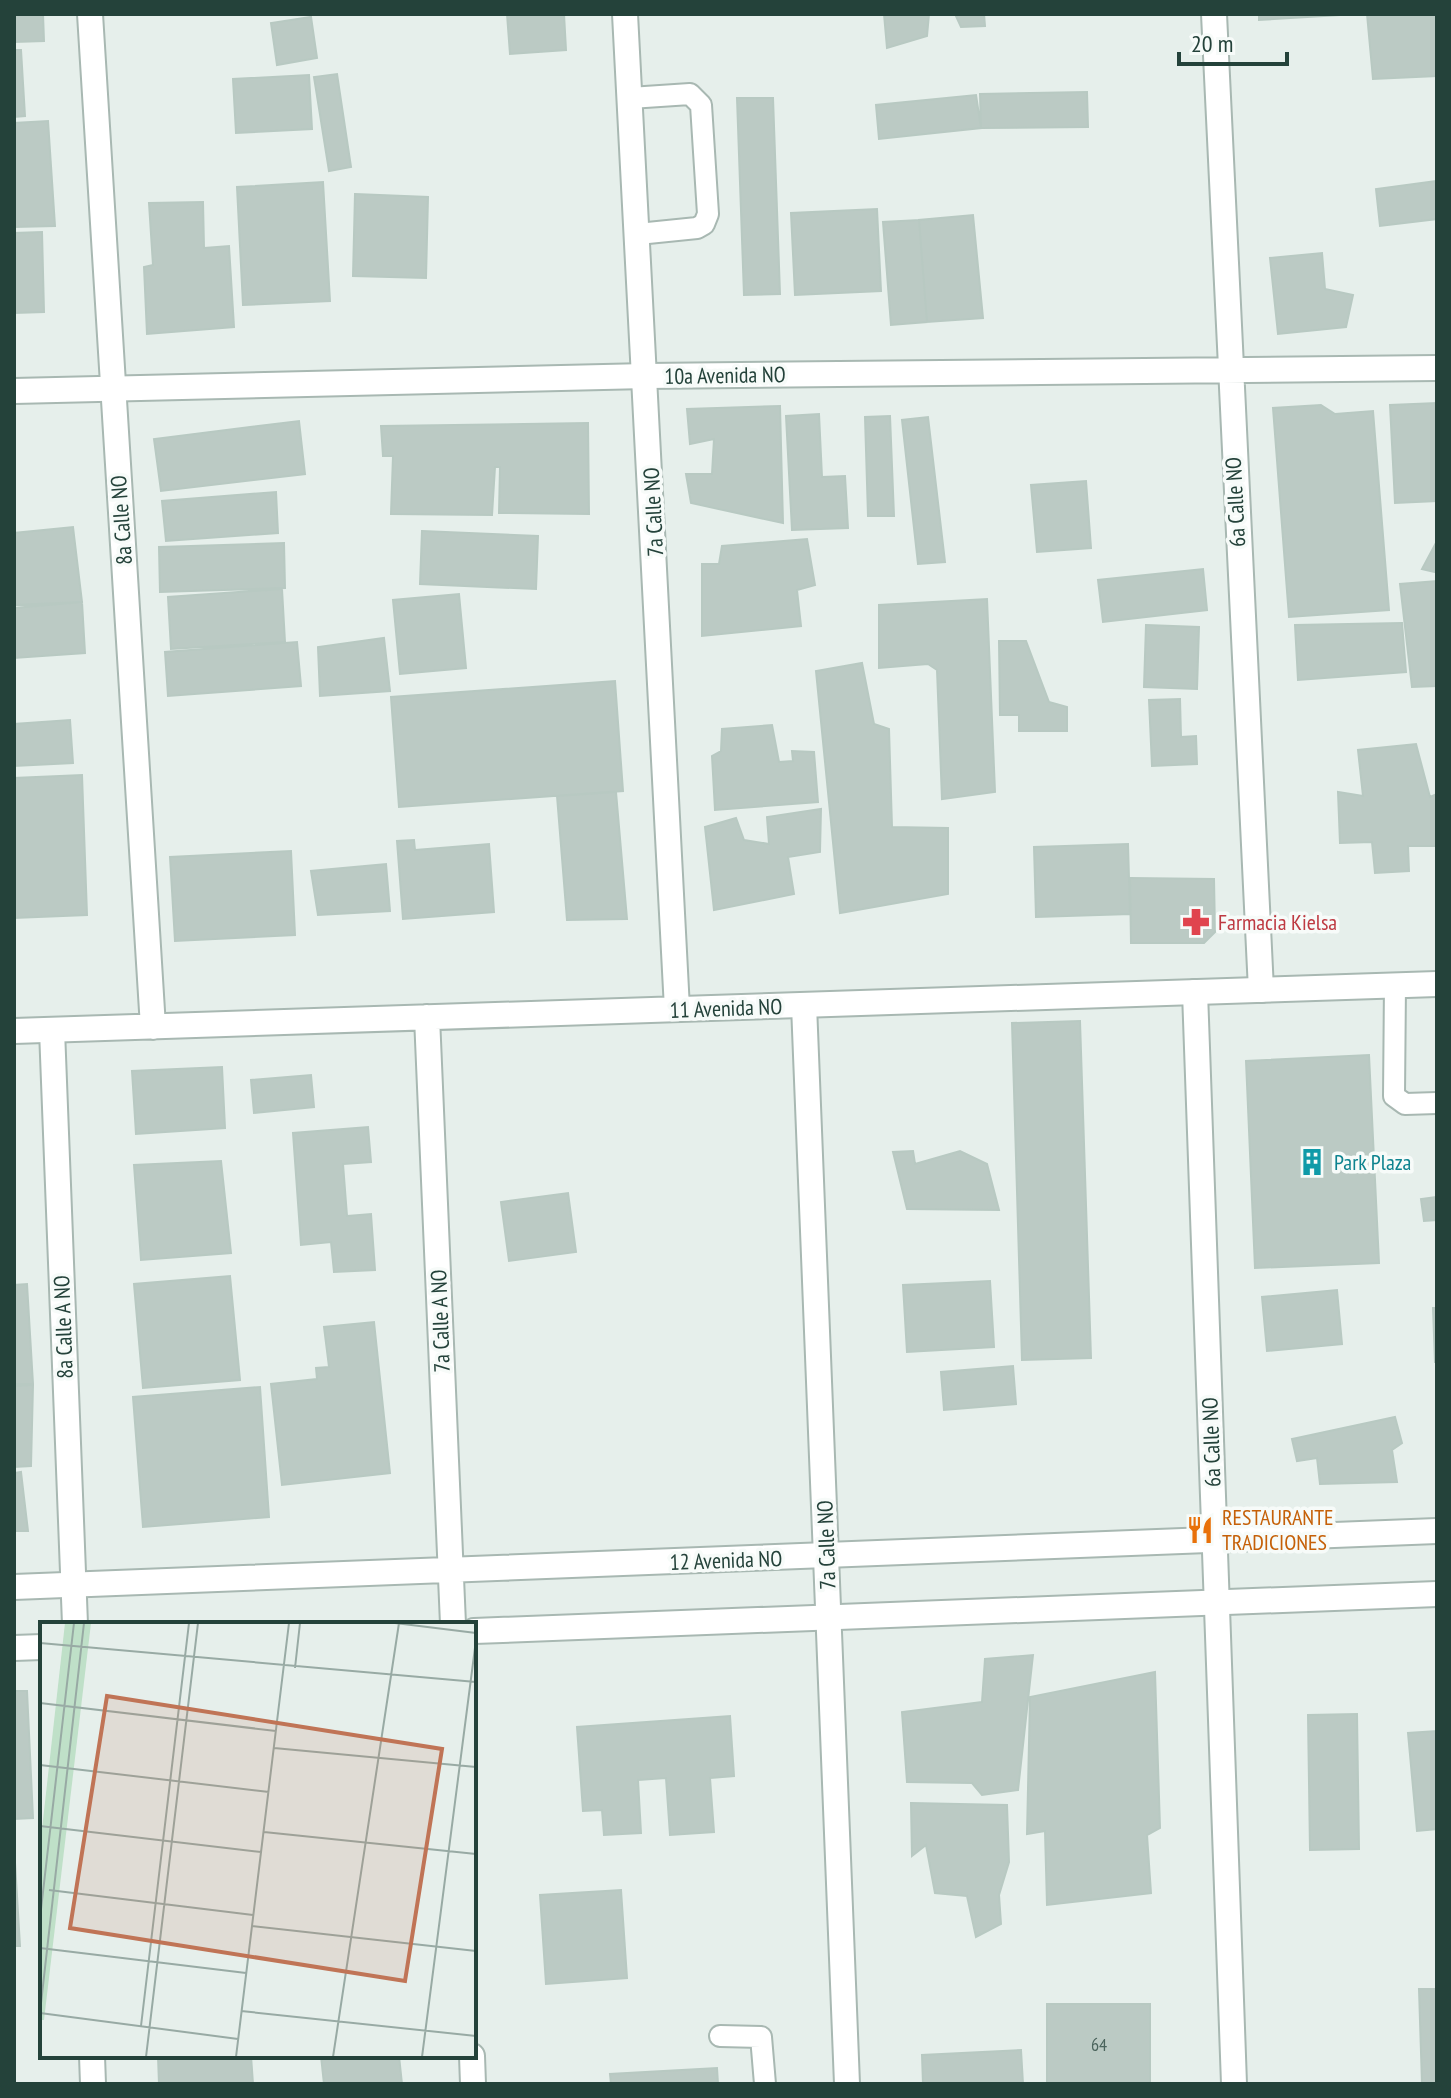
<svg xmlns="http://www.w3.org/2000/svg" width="1451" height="2098" viewBox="0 0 1451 2098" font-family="'PT Sans Narrow',sans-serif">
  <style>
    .building { fill: #bbcac4; stroke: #b8c9c2; stroke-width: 2 }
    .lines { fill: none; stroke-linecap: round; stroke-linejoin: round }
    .service-casing { stroke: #a8b8b2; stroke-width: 24 }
    .minor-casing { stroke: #a8b8b2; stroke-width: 28 }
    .tertiary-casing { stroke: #a8b8b2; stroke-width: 28 }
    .service { stroke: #fff; stroke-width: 20 }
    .minor { stroke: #fff; stroke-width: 24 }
    .tertiary { stroke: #fff; stroke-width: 24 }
    .labels { text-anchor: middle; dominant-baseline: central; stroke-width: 7; stroke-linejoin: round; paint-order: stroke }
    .number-label { font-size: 18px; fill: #4a645c }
    .street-label { font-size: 22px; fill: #24423a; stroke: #f7fbf9 }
    .health-label { font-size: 22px; fill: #be3a42; stroke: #f7fbf9; text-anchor: start }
    .culture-label { font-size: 22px; fill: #0d838f; stroke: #f7fbf9; text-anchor: start }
    .food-label { font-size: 22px; fill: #c56008; stroke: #f7fbf9; text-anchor: start }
    .inset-road { fill: none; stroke: #98aaa4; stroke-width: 2 }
    .view { fill: #c07456; fill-opacity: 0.15; stroke: #c07456; stroke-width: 4 }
    .inset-edge { fill: none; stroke: #24423a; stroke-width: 4 }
  </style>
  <rect width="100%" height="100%" fill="#e6efeb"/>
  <path class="building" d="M14 14H43L44 41 14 42Z
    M507 14H564L566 50 510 54Z
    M884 14H929L927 36 887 48Z
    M955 14H984L985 26 961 27Z
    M1259 14H1357L1259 20Z
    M1367 14H1437V76L1373 79Z
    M311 17 317 58 277 65 271 23Z
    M14 50H21L25 116 14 117Z
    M337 74 351 167 329 171 314 77Z
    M309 75 312 129 236 133 233 79Z
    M1087 92 1088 127 981 128 980 94Z
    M976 95 981 128 879 139 876 105Z
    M737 98H773L780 294 744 295Z
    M48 121 55 226 14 227V123Z
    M1437 181V219L1380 226 1376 189Z
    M323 182 330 301 243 305 237 187Z
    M355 194 428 197 426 278 353 276Z
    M203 202 204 248 229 246 234 327 147 334 144 267 153 265 149 203Z
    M877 209 881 291 795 295 791 213Z
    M973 215 983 318 927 322 919 220Z
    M919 220 927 322 891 325 883 222Z
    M42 232 44 312 14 313V233Z
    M1322 253 1325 289 1353 295 1346 327 1278 334 1270 258Z
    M1437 403V501L1395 503 1390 405Z
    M1321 405 1335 414 1373 411 1389 610 1289 617 1273 408Z
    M780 406 783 523 691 503 686 474H712L714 439 690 444 687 409Z
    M819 414 822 477 845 476 848 528 792 530 786 416Z
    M890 416 894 516H868L865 417Z
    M928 417 945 562 918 564 902 420Z
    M299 421 305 474 161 491 154 439Z
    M588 423 589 514 499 513 500 467H495L492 515 391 514 393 456H383L381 426Z
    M1086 481 1091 548 1037 552 1031 485Z
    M276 492 278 533 166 541 162 501Z
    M73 527 82 602 14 605V533Z
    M422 531 538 536 536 589 420 584Z
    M807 539 815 585 797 590 801 626 702 636V564H719L722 546Z
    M1437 541V568L1435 572 1422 569Z
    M284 543 285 588 160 592 159 547Z
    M1203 569 1207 610 1103 622 1098 580Z
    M1437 581V686L1412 687 1400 584Z
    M282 589 285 642 171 649 168 597Z
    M459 594 466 668 400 674 393 600Z
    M987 599 995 792 942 799 937 670 928 664 879 668V605Z
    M82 602 85 653 14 658V608Z
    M1402 623 1406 672 1298 680 1295 625Z
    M1146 625 1199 627 1197 689 1144 687Z
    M384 638 390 691 320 696 318 647Z
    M999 641H1026L1049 702 1067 707V731H1019V715H1000Z
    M297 642 301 686 168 696 165 652Z
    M862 663 874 724 889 729 892 827 948 828V894L840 913 816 671Z
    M615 681 623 791 399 807 391 697Z
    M1180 699 1181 737 1196 736 1197 764 1152 766 1149 700Z
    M70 720 73 763 14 766V724Z
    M772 725 779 762 793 761 792 751 814 752 818 802 715 810 712 756 721 751 722 729Z
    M1416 744 1430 797 1437 794V846H1408L1409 871 1375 873 1372 842 1340 843 1338 792 1363 796 1358 750Z
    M82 775 87 915 14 918V778Z
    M616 792 627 919 567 920 557 796Z
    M821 809 820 852 788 857 794 894 714 910 705 827 736 818 744 840 769 844 767 817Z
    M414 840 415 850 489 844 494 912 403 919 397 841Z
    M1128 844 1130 914 1036 917 1034 847Z
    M291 851 295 935 175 941 170 857Z
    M386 864 390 911 318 915 311 871Z
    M1130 878 1214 879 1215 932 1204 943H1131Z
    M1080 1021 1091 1358 1022 1360 1012 1023Z
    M1369 1055 1379 1263 1255 1268 1246 1061Z
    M222 1067 225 1128 136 1134 132 1071Z
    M311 1075 314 1107 254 1113 251 1080Z
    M368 1127 371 1162 343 1164 347 1216 371 1214 375 1270 334 1272 331 1242 301 1245 293 1133Z
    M913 1151 915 1164 960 1151 987 1164 999 1210 907 1209 893 1152Z
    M221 1161 231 1253 141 1260 134 1165Z
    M568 1193 576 1252 509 1261 501 1202Z
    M1437 1197V1220L1424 1221 1421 1199Z
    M230 1276 240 1380 143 1388 134 1284Z
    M990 1281 994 1347 907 1352 903 1285Z
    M27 1284 33 1384H14V1285Z
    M1337 1290 1342 1344 1267 1351 1262 1297Z
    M1433 1308H1437V1362H1435Z
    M374 1322 390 1473 282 1485 271 1384 317 1379 316 1368 329 1367 324 1327Z
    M1013 1366 1016 1404 944 1410 941 1372Z
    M33 1385 31 1466 14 1467V1386Z
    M260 1387 269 1517 143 1527 133 1397Z
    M1395 1417 1402 1443 1392 1450 1397 1482 1320 1484 1317 1458 1297 1461 1292 1439Z
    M21 1472 28 1531H14V1473Z
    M1033 1655 1018 1790 982 1795 972 1783 907 1782 902 1712 982 1702 985 1659Z
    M1155 1672 1160 1828 1147 1835 1151 1893 1047 1905 1045 1831 1027 1834 1030 1697Z
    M14 1691H27L33 1818 14 1819Z
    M1357 1714 1359 1849 1310 1850 1308 1715Z
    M730 1716 734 1776 710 1778 714 1832 670 1835 666 1778 638 1780 641 1833 604 1835 602 1810 583 1811 577 1727Z
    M1437 1731V1829L1417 1831 1408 1733Z
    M911 1803 1007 1805 1009 1862 999 1895 1001 1924 976 1937 967 1896 935 1893 926 1845 912 1856Z
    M14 1846 20 1946H14Z
    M621 1890 627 1978 546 1984 540 1895Z
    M1419 1989H1436L1437 2084H1422Z
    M1047 2004H1150V2084H1047Z
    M1021 2050 1023 2084H923L922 2055Z
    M158 2056H251L253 2084H159Z
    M321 2056H399L402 2084H324Z
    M717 2068 718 2084H611L610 2074Z"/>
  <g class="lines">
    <g class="service-casing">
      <path id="service" d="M630 98 690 94 701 105 708 214 704 224 697 228 638 234
        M1395 985 1394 1096 1405 1104 1437 1103
        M720 2036 761 2037 765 2084"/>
    </g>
    <g class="minor-casing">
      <path id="minor" d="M1214 14 1261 990
        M14 391 646 376 1437 368
        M1195 992 1234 2084
        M804 1005 847 2084
        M52 1030 75 1624
        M92 2056 93 2084"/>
    </g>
    <g class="tertiary-casing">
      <path id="tertiary" d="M90 14 153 1027
        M625 14 677 1009
        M427 1017 453 1624
        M14 1031 1437 984
        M14 1587 1437 1531
        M474 1631 1437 1594
        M14 1648 42 1647
        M472 2056 473 2084"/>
    </g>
    <use href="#service" class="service"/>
    <use href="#minor" class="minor"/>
    <use href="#tertiary" class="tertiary"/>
  </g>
  <defs>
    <g id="pharmacy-bare" transform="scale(2.16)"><path d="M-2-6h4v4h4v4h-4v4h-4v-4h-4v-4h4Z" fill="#e0444e" stroke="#f7fbf9" stroke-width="2.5" paint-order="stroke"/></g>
    <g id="building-bare" transform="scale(2.16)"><path d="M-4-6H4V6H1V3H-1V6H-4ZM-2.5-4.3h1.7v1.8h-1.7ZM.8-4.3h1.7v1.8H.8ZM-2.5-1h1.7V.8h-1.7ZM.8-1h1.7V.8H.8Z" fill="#0f9aa8" stroke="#f7fbf9" stroke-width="2.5" paint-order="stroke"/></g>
    <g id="restaurant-bare" transform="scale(2.16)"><path d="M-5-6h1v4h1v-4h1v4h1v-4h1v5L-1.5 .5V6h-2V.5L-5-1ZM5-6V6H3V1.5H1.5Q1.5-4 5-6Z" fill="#e8710a" stroke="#f7fbf9" stroke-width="2.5" paint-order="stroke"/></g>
  </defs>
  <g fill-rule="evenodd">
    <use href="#pharmacy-bare" x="1196" y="922"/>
    <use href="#building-bare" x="1312" y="1162"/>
    <use href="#restaurant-bare" x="1200" y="1530"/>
  </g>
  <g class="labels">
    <g class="number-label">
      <text x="1099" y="2044">64</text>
    </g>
    <g class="street-label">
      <text transform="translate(725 375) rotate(-1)">10a Avenida NO</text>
      <text transform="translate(1235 502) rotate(-93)">6a Calle NO</text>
      <text transform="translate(653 512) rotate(-93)">7a Calle NO</text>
      <text transform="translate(121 520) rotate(-94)">8a Calle NO</text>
      <text transform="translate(726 1008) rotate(-2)">11 Avenida NO</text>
      <text transform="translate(440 1321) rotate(-92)">7a Calle A NO</text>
      <text transform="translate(63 1327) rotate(-92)">8a Calle A NO</text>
      <text transform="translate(1211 1442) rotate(-92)">6a Calle NO</text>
      <text transform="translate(826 1545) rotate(-92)">7a Calle NO</text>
      <text transform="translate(726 1560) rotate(-2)">12 Avenida NO</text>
    </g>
    <g class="health-label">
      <text x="1218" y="922">Farmacia Kielsa</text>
    </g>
    <g class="culture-label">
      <text x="1334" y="1162">Park Plaza</text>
    </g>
    <g class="food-label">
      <text x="1222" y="1517">RESTAURANTE<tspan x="1222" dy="25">TRADICIONES</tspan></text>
    </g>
  </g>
  <g transform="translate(40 1622)">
    <rect width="436" height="436" fill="#e6efeb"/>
    <path d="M25 1H51L4 398H0V225Z" fill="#bfe0c8"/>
    <path class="inset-road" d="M355 1 436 11M0 21 436 60M255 46 260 1M0 81 236 109M234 126 436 145M0 143 229 170M0 204 221 230M224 210 436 232M9 268 213 293M0 296 34 1M212 304 436 329M0 326 206 351M201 389 436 414M0 390 44 1M0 391 198 417M101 404 149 1M106 435 158 1M196 435 249 1M293 435 359 1M382 435 436 18"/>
    <path class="view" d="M67 74 402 127 365 359 30 306Z"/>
    <rect width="436" height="436" class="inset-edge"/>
  </g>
  <rect width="1451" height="2098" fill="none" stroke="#24423a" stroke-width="32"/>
  <path d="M1179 52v12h108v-12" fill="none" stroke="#24423a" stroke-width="4"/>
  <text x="1191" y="52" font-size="24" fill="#24423a" stroke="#f7fbf9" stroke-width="6" paint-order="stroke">20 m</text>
</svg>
